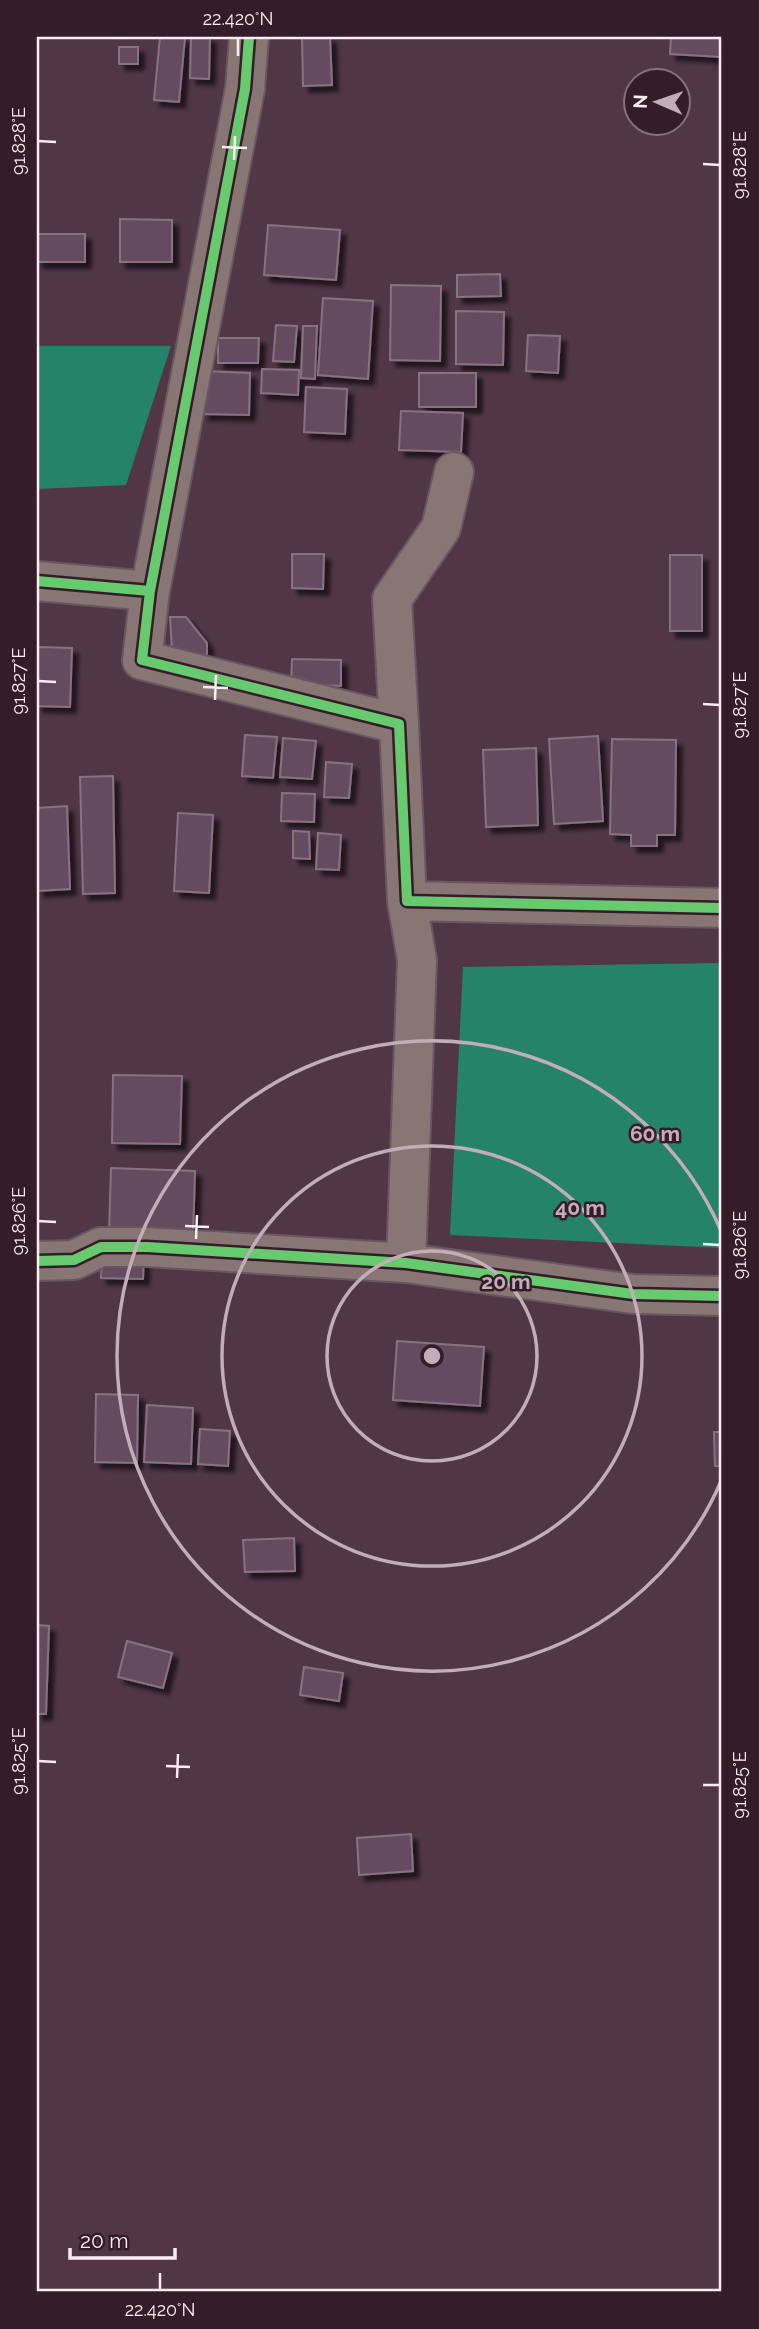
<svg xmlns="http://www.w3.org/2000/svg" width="759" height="2329" viewBox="0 0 759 2329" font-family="Raleway,sans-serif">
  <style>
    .water { fill: #258467 }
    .building { fill: #654b60; stroke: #877281; stroke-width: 2; filter: url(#shadow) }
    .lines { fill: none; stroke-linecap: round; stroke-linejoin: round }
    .minor-casing { stroke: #6a5661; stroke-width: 42 }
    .minor { stroke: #887675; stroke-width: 38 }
    .cycleway-casing { stroke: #341d29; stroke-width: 15 }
    .cycleway { stroke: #67ca6e; stroke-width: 10 }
    .ticks { fill: none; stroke: #ffecf5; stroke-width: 2.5 }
    .ring { fill: none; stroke: #c2adb8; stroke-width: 3.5 }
    .centre { fill: #c2adb8; stroke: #341d29; stroke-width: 3.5 }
    .ring-label { font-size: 21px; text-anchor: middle; font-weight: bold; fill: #c2adb8; stroke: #341d29; stroke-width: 5; stroke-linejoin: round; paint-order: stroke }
    .neatline { fill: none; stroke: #ffecf5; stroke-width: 2.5 }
    .ticks-label { font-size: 18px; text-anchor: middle; fill: #ffecf5 }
  </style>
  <defs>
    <filter id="shadow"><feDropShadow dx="6" dy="6" stdDeviation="2" flood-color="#0009"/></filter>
  </defs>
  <rect width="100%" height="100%" fill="#513746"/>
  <path class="water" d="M37 346H171L126 485 37 489Z
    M722 963V1248L450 1235 463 967Z"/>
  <path class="building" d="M160 37H185L179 102 154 100Z
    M191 37H210L209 79 190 78Z
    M302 37H330L332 85 303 86Z
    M671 37H722V57L670 54Z
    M119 47H138V64H119Z
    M120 219 172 220V262H120Z
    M268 225 340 230 336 280 264 275Z
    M37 234H85V262H37Z
    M500 274 501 296 457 297V275Z
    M391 285 441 286 440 361 390 360Z
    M323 298 373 301 368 379 318 375Z
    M456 311 504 312 503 365 456 364Z
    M276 325 297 326 294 362 273 361Z
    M303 326H317L315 379 301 378Z
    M528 335 560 336 558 373 526 371Z
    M218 338H259L258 363H218Z
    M262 369 299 370 298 395 261 393Z
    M205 371 250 373 249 415 203 414Z
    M419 373H476V407H419Z
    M306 387 347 389 345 434 304 432Z
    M401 411 463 413 461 452 399 450Z
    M292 554H324L323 589 292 588Z
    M670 555H702V631H670Z
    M170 617H186L207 643V655L172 652Z
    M37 647 72 648 70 707 37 706Z
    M292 659 341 660V686L291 684Z
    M245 735 277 737 273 778 242 776Z
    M598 736 603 821 554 824 549 739Z
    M283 738 316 741 312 779 280 777Z
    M612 739 676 740 675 835H657V846H631V835L610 834Z
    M536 748 538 825 486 827 483 750Z
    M326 762 352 764 349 798 324 797Z
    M113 776 115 893 83 894 80 777Z
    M282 793 315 794 314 822 281 821Z
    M67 806 70 889 38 891 37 808Z
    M178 813 213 815 209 893 174 891Z
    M293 831 309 832 310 859 293 858Z
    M318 833 341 835 339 870 316 869Z
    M113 1075 182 1076 180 1144 112 1143Z
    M111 1168 195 1171 193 1237 109 1234Z
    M102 1250 144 1252 143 1279 101 1278Z
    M397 1341 484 1347 480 1406 393 1400Z
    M96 1394 138 1395 137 1463 95 1462Z
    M147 1405 193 1408 191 1464 144 1462Z
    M200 1429 230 1431 228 1466 198 1464Z
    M714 1432H722V1466H715Z
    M294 1538 295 1571 245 1572 243 1540Z
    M37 1625 49 1626 46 1714H37Z
    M127 1641 172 1653 163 1688 118 1677Z
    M304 1667 343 1673 339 1701 300 1695Z
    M411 1834 413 1871 359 1875 357 1838Z"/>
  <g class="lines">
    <g class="minor-casing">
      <path id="minor" d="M37 581 150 591 142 660 399 724 407 901 722 908
        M150 591 245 89 249 37
        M399 724 392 599 441 528 454 472
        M37 1261 74 1260 101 1247H147L406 1263 633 1294 722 1296
        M406 1263 417 960 407 901"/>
    </g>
    <use href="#minor" class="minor"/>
    <g class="cycleway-casing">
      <path id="cycleway" d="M37 581 150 591 142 660 399 724 407 901 722 908
        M150 591 245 89 249 37
        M37 1261 74 1260 101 1247H147L406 1263 633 1294 722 1296"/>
    </g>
    <use href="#cycleway" class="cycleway"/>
  </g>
  <path class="ticks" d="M238 56V38M38 141 56 142M222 147 247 148M234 160 235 136M703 164 720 165M38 681 56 682M203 687 228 688M215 700 216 675M703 704 720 705M38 1221 56 1222M185 1226 209 1227M196 1239 197 1215M703 1244 720 1245M38 1761 56 1762M166 1766 190 1767M177 1778 178 1754M703 1785H720M160 2290V2273"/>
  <g class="ring">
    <circle cx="432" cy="1356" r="105"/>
    <circle cx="432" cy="1356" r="210"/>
    <path d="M722 1479A315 315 0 1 1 722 1233"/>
  </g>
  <circle cx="432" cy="1356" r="10" class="centre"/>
  <g class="ring-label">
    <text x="655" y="1141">60 m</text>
    <text x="580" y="1215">40 m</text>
    <text x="506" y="1289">20 m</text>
  </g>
  <rect width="759" height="2329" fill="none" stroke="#341d29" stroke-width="77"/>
  <g transform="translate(657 102) rotate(272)"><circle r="33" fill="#341d29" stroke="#85707b" stroke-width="2"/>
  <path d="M0-5L12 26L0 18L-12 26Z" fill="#c2adb8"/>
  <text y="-10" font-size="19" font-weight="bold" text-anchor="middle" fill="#ffecf5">N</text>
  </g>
  <path d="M70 2248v10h105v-10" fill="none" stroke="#ffecf5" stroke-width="3.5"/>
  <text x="80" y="2248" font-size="21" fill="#ffecf5" stroke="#341d29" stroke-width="5" paint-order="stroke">20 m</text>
  <rect x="38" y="38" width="682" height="2252" class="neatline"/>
  <g class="ticks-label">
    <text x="238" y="25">22.420°N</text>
    <text transform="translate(19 141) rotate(-90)" y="6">91.828°E</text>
    <text transform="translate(740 165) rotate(-90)" y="6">91.828°E</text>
    <text transform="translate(19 681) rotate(-90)" y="6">91.827°E</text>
    <text transform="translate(740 705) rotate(-90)" y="6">91.827°E</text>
    <text transform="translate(19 1221) rotate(-90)" y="6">91.826°E</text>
    <text transform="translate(740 1245) rotate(-90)" y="6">91.826°E</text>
    <text transform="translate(19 1761) rotate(-90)" y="6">91.825°E</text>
    <text transform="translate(740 1785) rotate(-90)" y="6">91.825°E</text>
    <text x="160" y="2316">22.420°N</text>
  </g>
</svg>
